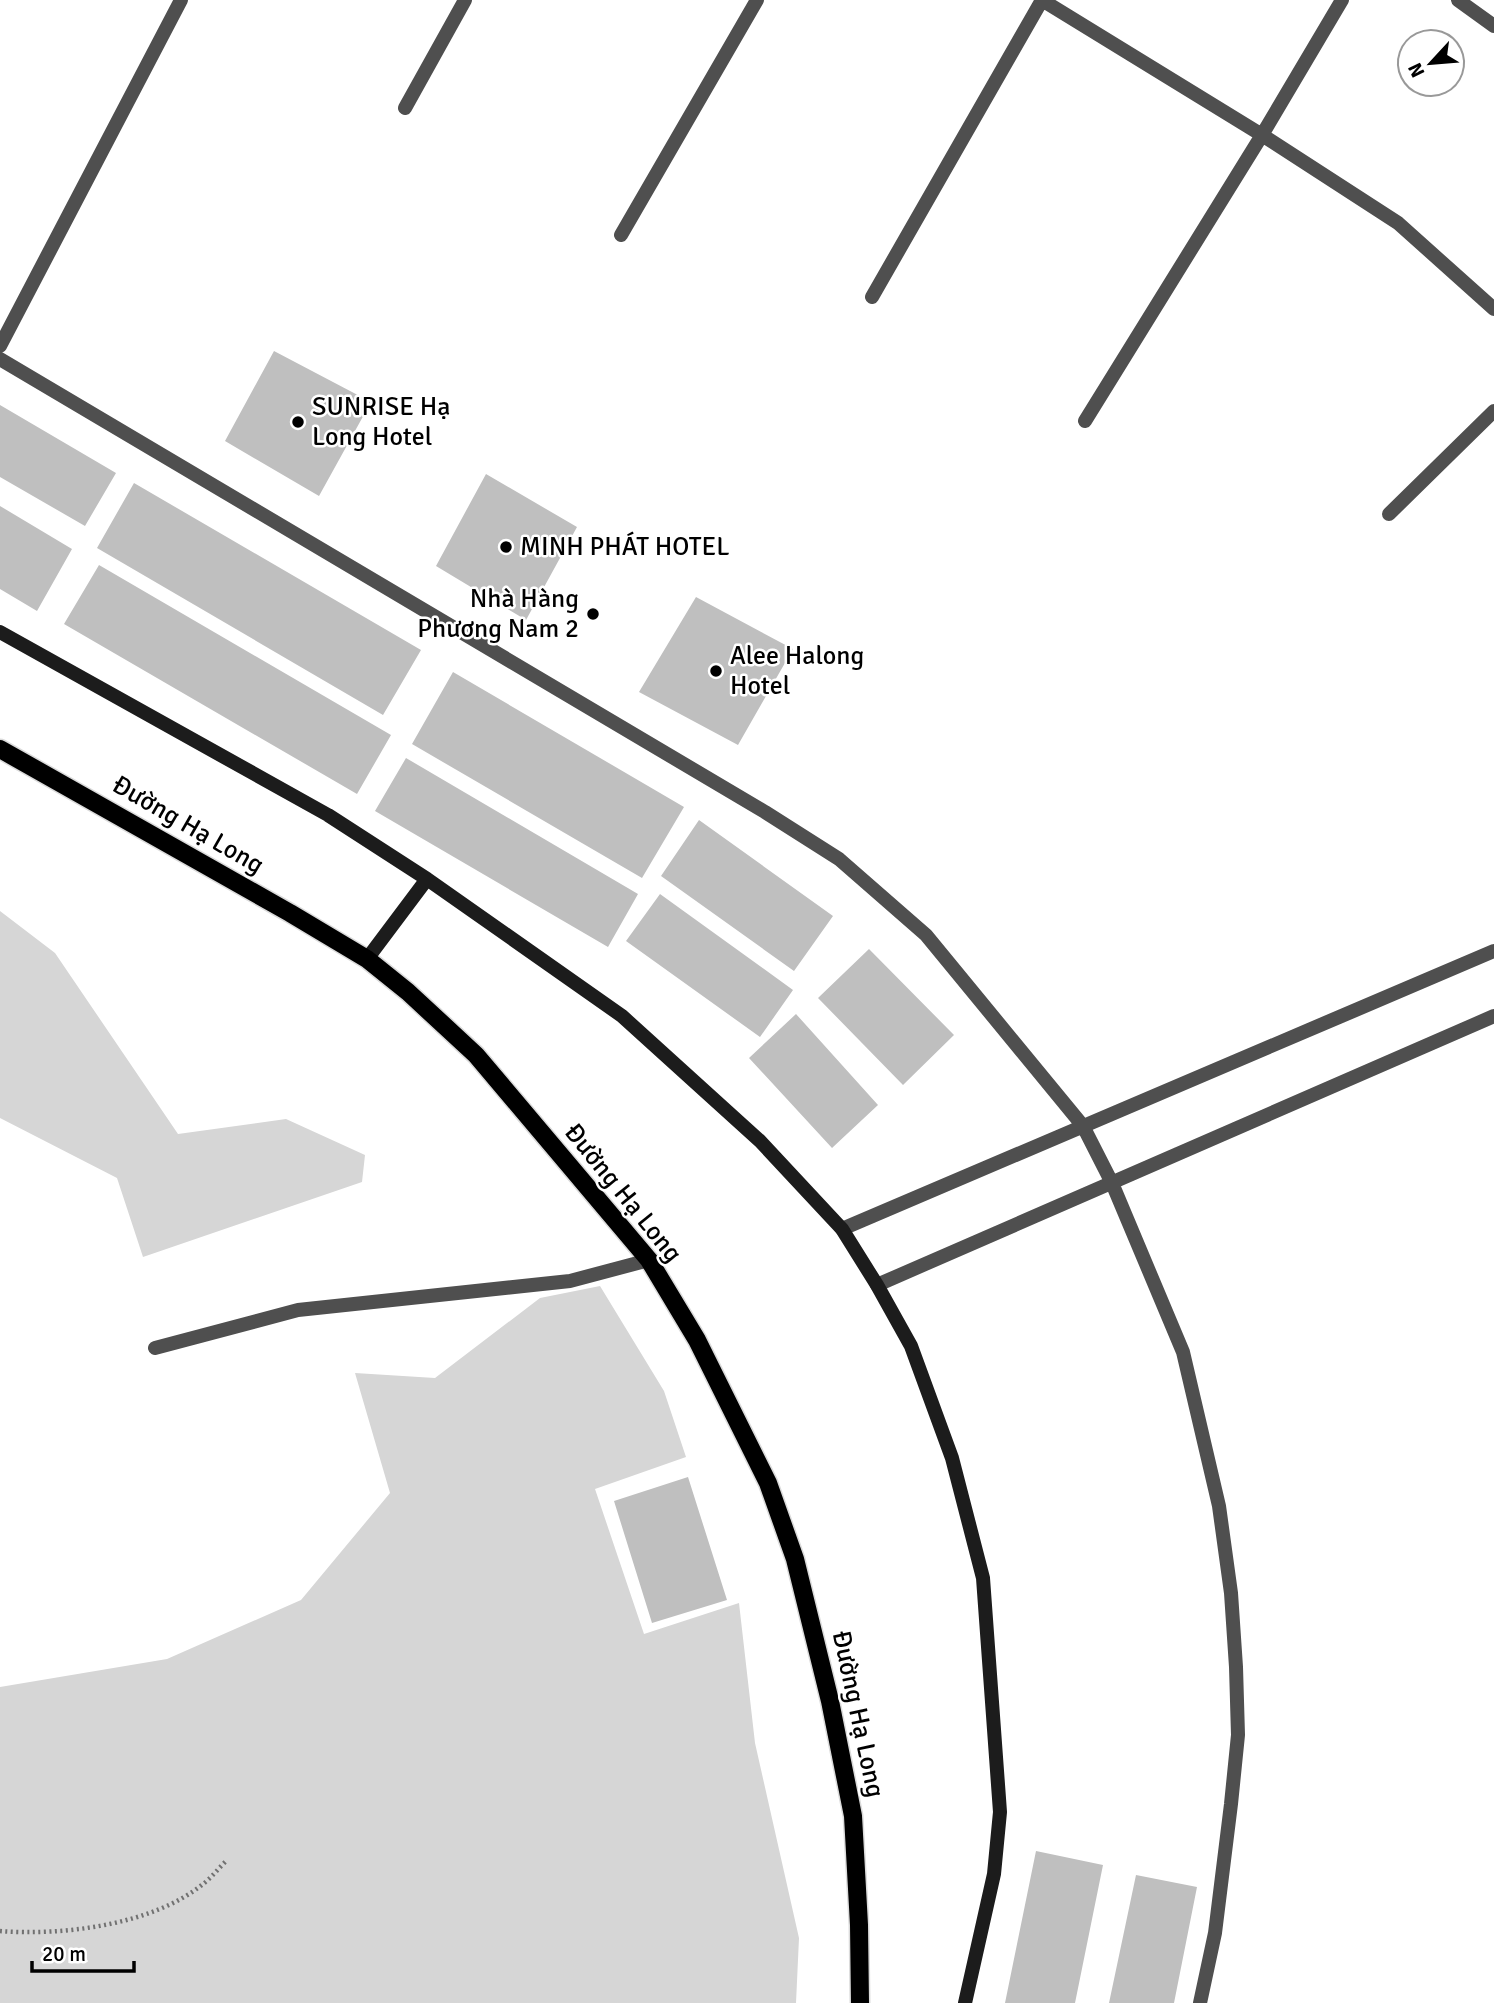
<svg xmlns="http://www.w3.org/2000/svg" width="1494" height="2003" viewBox="0 0 1494 2003" font-family="Signika,sans-serif">
  <style>
    .green { fill: #d6d6d6 }
    .building { fill: #bfbfbf }
    .lines { fill: none; stroke-linecap: round; stroke-linejoin: round }
    .primary-casing { stroke: #dbdbdb; stroke-width: 21 }
    .path { stroke: #717171; stroke-width: 4.5; stroke-dasharray: 2 3.5; stroke-linecap: butt }
    .lane { stroke: #4f4f4f; stroke-width: 14 }
    .street { stroke: #4f4f4f; stroke-width: 14 }
    .secondary { stroke: #1c1c1c; stroke-width: 14 }
    .primary { stroke: #000; stroke-width: 18 }
    .poi-dot { fill: #000; stroke: #fff; stroke-width: 2.5 }
    .labels { text-anchor: middle; dominant-baseline: central; stroke-width: 5; stroke-linejoin: round; paint-order: stroke }
    .poi-label { font-size: 26px; fill: #000; stroke: #fff; text-anchor: start }
    .street-label { font-size: 26px; fill: #000; stroke: #fff }
  </style>
  <rect width="100%" height="100%" fill="#fff"/>
  <path class="green" d="M0 911 55 953 178 1134 286 1119 365 1155 362 1182 143 1257 117 1178 0 1118Z
    M600 1286 664 1391 686 1457 595 1489 644 1634 739 1603 755 1743 799 1938 796 2003H0V1687L167 1659 301 1600 390 1493 355 1373 435 1378 540 1298Z"/>
  <path class="building" d="M274 351 371 402 319 496 225 441Z
    M0 405 116 473 85 526 0 477Z
    M486 474 577 527 526 620 436 566Z
    M134 483 421 650 383 715 97 548Z
    M0 506 72 549 37 611 0 589Z
    M99 565 391 735 357 794 64 624Z
    M696 597 793 649 738 745 639 692Z
    M453 672 684 807 642 878 412 744Z
    M406 758 638 894 608 947 375 811Z
    M699 820 833 916 794 971 661 876Z
    M660 894 793 990 760 1037 626 941Z
    M869 949 954 1035 903 1085 818 998Z
    M796 1014 878 1105 832 1148 749 1058Z
    M688 1477 727 1600 652 1623 614 1501Z
    M1036 1851 1103 1865 1075 2003H1005Z
    M1136 1875 1197 1887 1174 2003H1109Z"/>
  <g class="lines">
    <g class="primary-casing">
      <path id="primary" d="M0 749 290 913 367 959 408 992 476 1055 649 1260 697 1340 768 1483 795 1559 830 1701 853 1816 859 1925 860 2003"/>
    </g>
    <path class="path" d="M0 1931C62 1936 153 1925 203 1884 211 1878 218 1869 226 1861"/>
    <path class="lane" d="M155 1348 298 1310 570 1281 649 1260"/>
    <path class="street" d="M1042 0 1262 135 1398 223 1494 309
      M1458 0 1494 26
      M405 108 465 0
      M621 235 757 0
      M872 297 1042 0
      M0 346 181 0
      M0 359 765 812 839 859 926 935 1083 1126 1112 1183 1183 1352 1219 1506 1231 1593 1236 1667 1238 1735 1231 1804 1215 1933 1200 2003
      M1085 421 1262 135 1342 0
      M1389 514 1494 411
      M842 1229 1494 951
      M877 1285 1494 1016"/>
    <path class="secondary" d="M0 632 328 815 427 879 622 1016 760 1141 842 1229 877 1285 911 1346 952 1458 983 1578 1000 1812 994 1874 965 2003
      M367 959 427 879"/>
    <use href="#primary" class="primary"/>
  </g>
  <g class="poi-dot">
    <circle cx="298" cy="422" r="7"/>
    <circle cx="506" cy="547" r="7"/>
    <circle cx="593" cy="614" r="7"/>
    <circle cx="716" cy="671" r="7"/>
  </g>
  <g class="labels">
    <g class="poi-label">
      <text x="312" y="407">SUNRISE Hạ<tspan x="312" dy="30">Long Hotel</tspan></text>
      <text x="520" y="547">MINH PHÁT HOTEL</text>
      <text x="579" y="599" text-anchor="end">Nhà Hàng<tspan x="579" dy="30">Phương Nam 2</tspan></text>
      <text x="730" y="656">Alee Halong<tspan x="730" dy="30">Hotel</tspan></text>
    </g>
    <g class="street-label">
      <text transform="translate(188 825) rotate(30)">Đường Hạ Long</text>
      <text transform="translate(623 1193) rotate(51)">Đường Hạ Long</text>
      <text transform="translate(858 1714) rotate(78)">Đường Hạ Long</text>
    </g>
  </g>
  <g transform="translate(1431 63) rotate(244)"><circle r="33" fill="#ffffff" stroke="#999999" stroke-width="2"/>
  <path d="M0-5L12 26L0 18L-12 26Z" fill="#000000"/>
  <text y="-10" font-size="19" font-weight="bold" text-anchor="middle" fill="#000000">N</text>
  </g>
  <path d="M32 1961v10h102v-10" fill="none" stroke="#000000" stroke-width="3.5"/>
  <text x="42" y="1961" font-size="21" fill="#000000" stroke="#ffffff" stroke-width="5" paint-order="stroke">20 m</text>
</svg>
